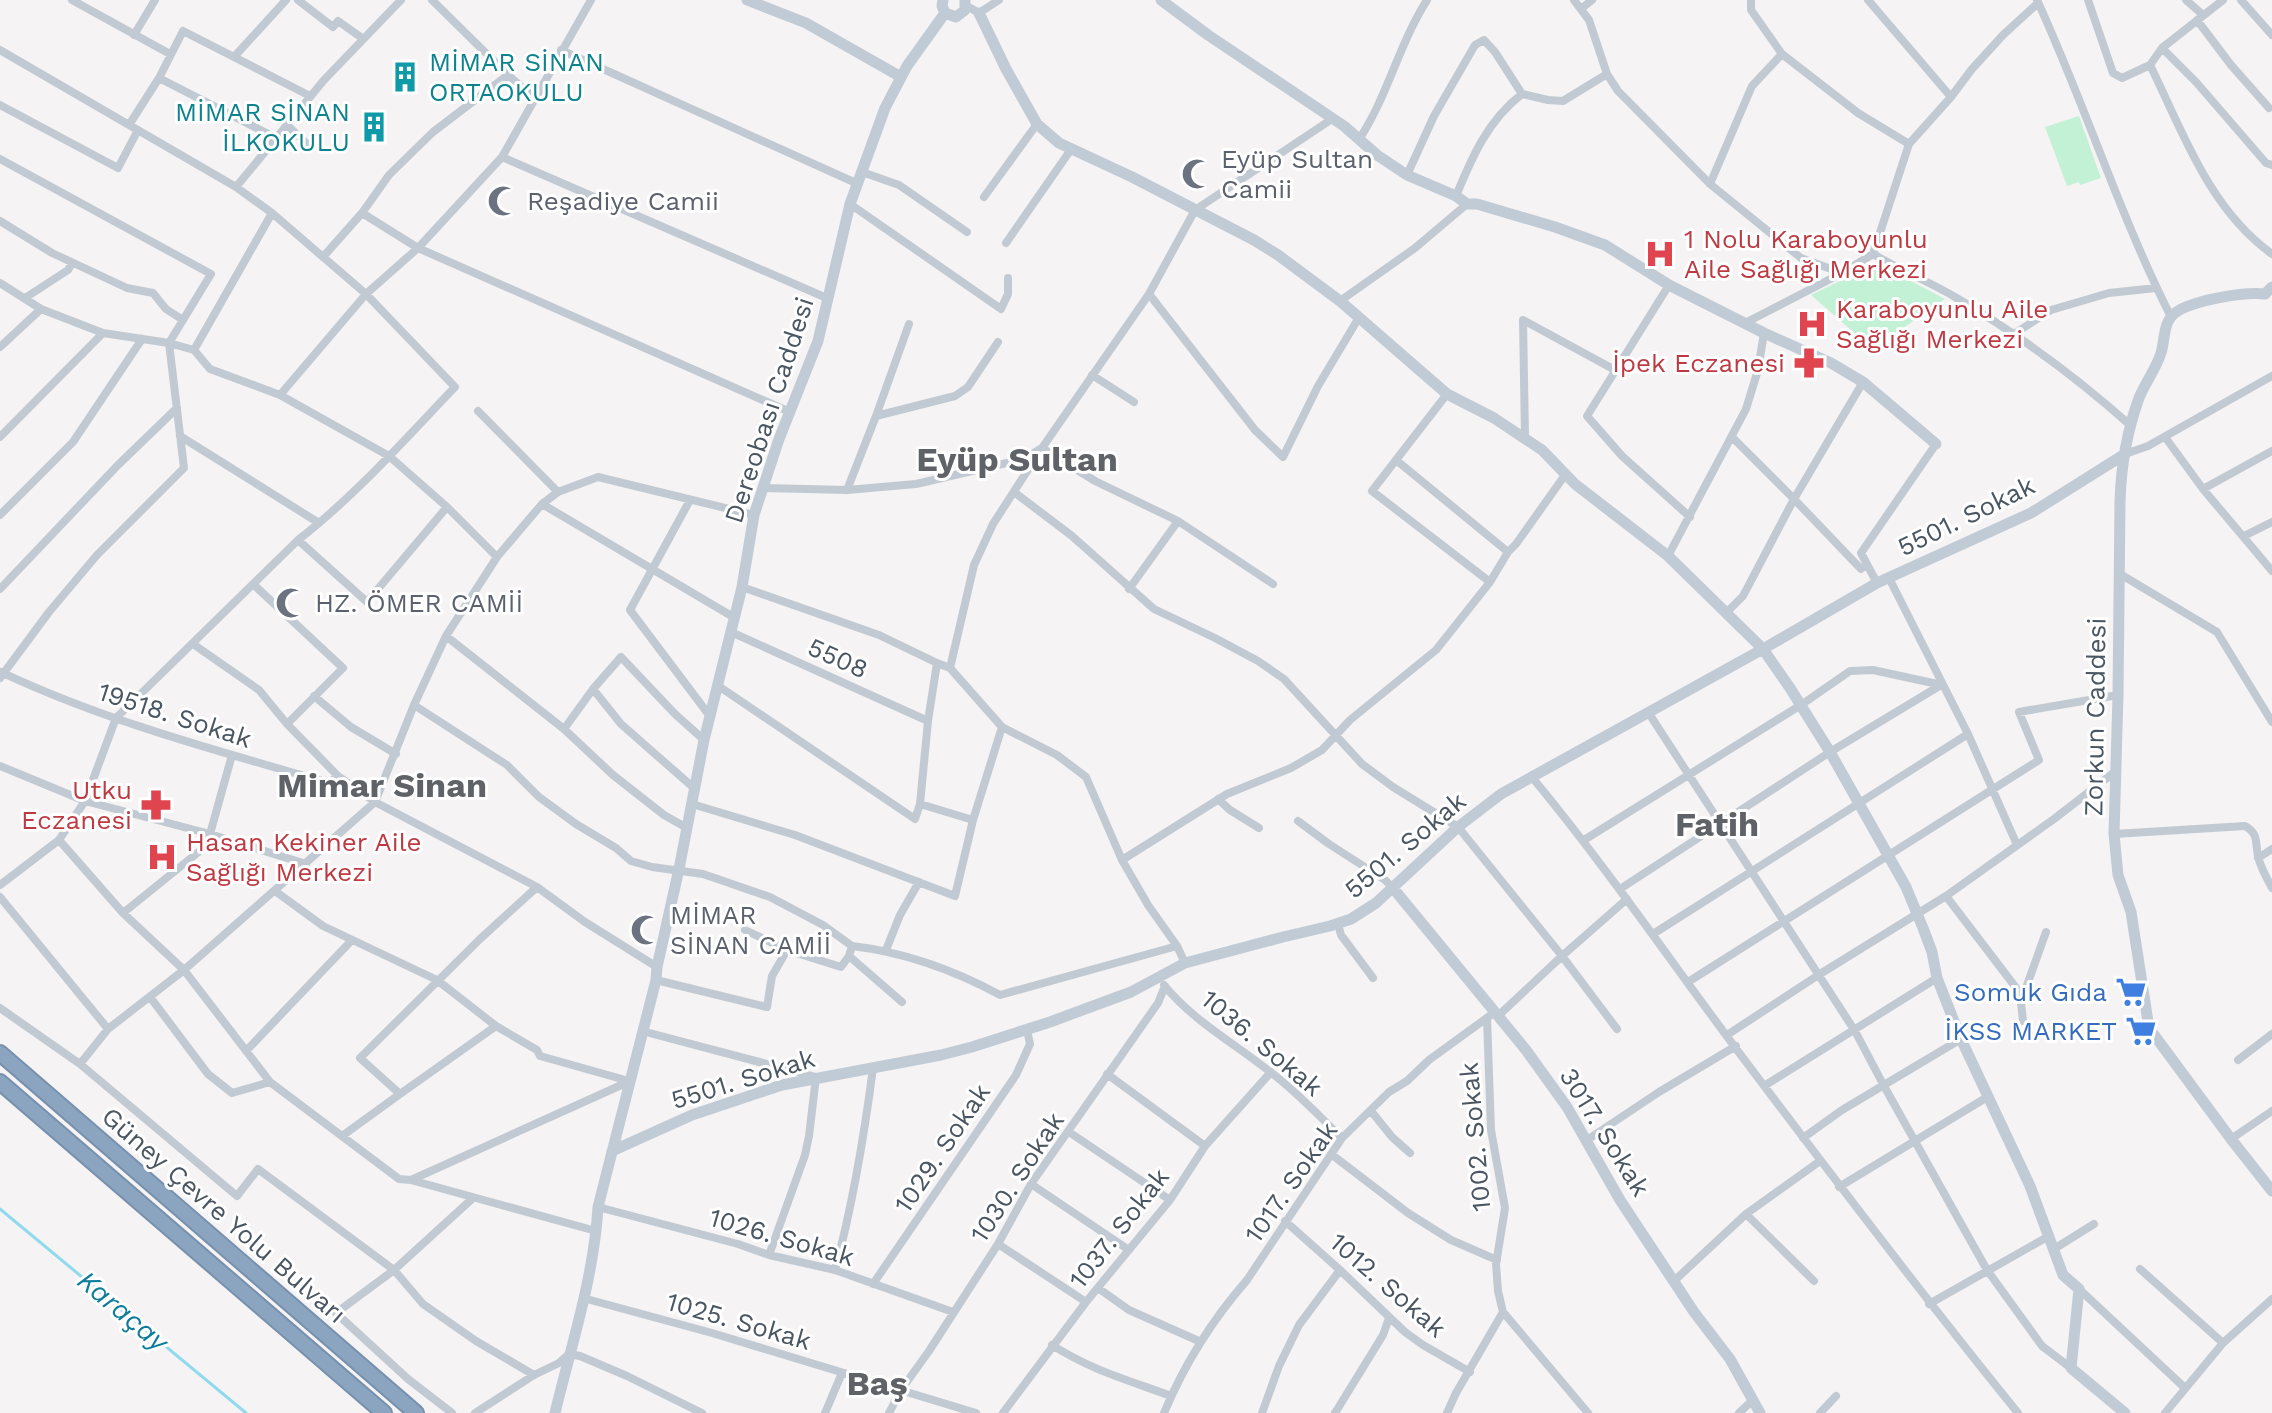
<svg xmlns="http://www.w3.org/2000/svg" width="2272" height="1413" viewBox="0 0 2272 1413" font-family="'Work Sans',sans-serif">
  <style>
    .park { fill: #c3f1d5 }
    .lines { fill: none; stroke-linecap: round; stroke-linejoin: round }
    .stream { stroke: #90daee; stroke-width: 3 }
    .highway-casing { stroke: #7690ad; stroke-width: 18 }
    .street { stroke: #c1cad2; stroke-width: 8 }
    .secondary { stroke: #c1cbd6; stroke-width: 11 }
    .highway { stroke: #8ba5c1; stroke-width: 14 }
    .labels { text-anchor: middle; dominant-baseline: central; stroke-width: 6; stroke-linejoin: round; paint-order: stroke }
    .culture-label { font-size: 26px; fill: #0d838f; stroke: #fff; text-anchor: start }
    .worship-label { font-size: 26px; fill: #5b616d; stroke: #fff; text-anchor: start }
    .health-label { font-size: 26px; fill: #be3a42; stroke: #fff; text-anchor: start }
    .street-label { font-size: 26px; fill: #4a5661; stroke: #fff }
    .shop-label { font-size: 26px; fill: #366cbe; stroke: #fff; text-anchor: end }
    .water-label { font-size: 28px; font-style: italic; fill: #0c7c9b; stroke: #fff }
    .district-label { font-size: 34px; font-weight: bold; fill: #5f6368; stroke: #fff }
  </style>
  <rect width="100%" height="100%" fill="#f5f3f3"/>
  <path class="park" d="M2079 116 2101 178 2080 185 2079 182 2067 186 2045 127Z
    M1877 263 1945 299 1873 349 1811 295Z"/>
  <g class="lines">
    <path class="stream" d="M0 1209 246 1413"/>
    <g class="highway-casing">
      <path id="highway" d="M0 1053 416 1413
        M0 1082 384 1413"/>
    </g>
    <path class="street" d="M72 0 170 54
      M298 0 333 27 338 21 362 38
      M432 0 508 75 536 99
      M1574 0 1589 20 1607 74 1618 91 1710 184 1801 258 1842 273 1745 323
      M1868 0 1951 97
      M2037 0C2085 104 2119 214 2171 317
      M2088 0 2113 73 2122 78 2150 65 2162 48 2223 0
      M2186 0 2203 15
      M2241 0 2272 35
      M967 6 979 13 999 0
      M1581 9 1592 0
      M2197 20 2231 65 2269 108
      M134 35 155 0
      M2162 48 2196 82 2266 163 2272 165
      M0 50 236 187 324 80 401 0
      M561 50 856 183
      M1782 54 1858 113 1909 144
      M234 57 286 0
      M2150 65C2183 132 2209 209 2272 254
      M159 78 276 138
      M0 105 118 168 138 130
      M129 125 159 78 183 31 310 96
      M287 125 307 144
      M1360 138C1388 95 1399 44 1427 0
      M502 157 829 299
      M0 159 211 274 183 320
      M862 172 899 185 967 232
      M1407 175 1434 116 1475 45 1484 40 1495 52 1522 94
      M1710 184 1752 86 1782 54 1751 10V0
      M1456 196C1472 157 1488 120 1522 94L1548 100 1563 101 1607 74
      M984 197 1037 124
      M850 204 1001 309 1008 294V278
      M362 213 418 248 790 412
      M0 221 52 253 127 288 153 293 166 309 183 320 169 343 184 468 97 555 49 612 0 678
      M1006 243 1072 148
      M1873 254 1909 144 1951 97 1972 69 2003 35 2038 3
      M323 257 362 213 389 175 433 132 508 75
      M1842 273 1873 254C1900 270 1928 281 1955 297 2018 334 2075 376 2130 425
      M0 283 41 309 103 333 169 343 194 350 210 369 280 395 389 456 447 507 497 557
      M1669 285 1587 416 1622 456 1690 517
      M1149 294 1255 430 1283 457 1318 386 1358 319
      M25 298 68 270 72 263
      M1340 301 1415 248 1467 204
      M2014 334 2051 310 2109 293 2156 288
      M0 347 41 309
      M194 350 272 213 236 187
      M1092 375 1134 402
      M1863 382 1794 499 1861 569 1867 564
      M1447 394 1372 491 1490 582
      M280 395 366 294 418 248 502 157 591 0
      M478 411 558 492
      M876 416 909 324
      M180 436 319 523
      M0 437 103 333
      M1525 437 1523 320 1615 370
      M2165 437 2203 489 2272 571
      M2125 454 2148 446 2272 376
      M1396 460 1508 552
      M764 488 847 490 916 484 1024 459 1042 448 1095 481 1178 521 1129 589
      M2203 489 2272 451
      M847 490 876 416 955 396 968 387 998 342
      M1014 492 1072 536 1154 609 1215 638 1258 661 1284 679 1362 764 1393 787 1458 827 1562 956 1617 1029
      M690 500 630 610 709 715
      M542 504 735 618
      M0 515 73 442 142 339
      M1178 521 1273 584
      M2244 536 2272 522
      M298 540 367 602 447 507
      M1668 556 1746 409 1758 370 1764 333
      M2120 574 2217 632 2272 722
      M1889 578 1968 734 2017 845
      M1877 583 1861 553 1936 444
      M253 584 343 668 287 724 338 776 375 802 537 887 585 922 657 967
      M0 589 118 465 177 408
      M1727 612 1743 596 1794 499 1732 437
      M731 632 928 721
      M446 636 564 729 613 775 664 815 687 828
      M193 644 259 690 287 724
      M937 663 950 668 1002 727 1057 755 1086 777 1122 860 1148 905 1177 946 1185 963
      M950 668 974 565 993 524 1042 448 1149 294 1195 210 1332 119
      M1 672C105 721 218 751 329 783L338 776
      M717 685 915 819 920 804 928 721 937 663 879 635 742 587
      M593 689 621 724 695 789
      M314 696 351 727 396 754
      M414 705 507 765 539 797 576 824 616 848 631 861 652 867 703 874 770 897 823 925 852 946 849 956 902 1002
      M1648 712 1855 1031 1884 1086 1987 1270 2042 1346 2071 1368
      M564 729 593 689 621 657 675 714 704 740
      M0 766 85 801 210 834 306 864
      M1531 776C1614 876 1686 984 1765 1087 1848 1197 1931 1306 2018 1413
      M1218 799 1230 810 1259 828
      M692 804 795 835 955 896 973 820 1002 727
      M920 804 973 820
      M1298 821 1329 844 1385 880 1393 888
      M2114 834 2245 826C2259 834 2255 842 2258 856 2260 867 2267 878 2272 888
      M59 840 123 913 184 970 270 1082 399 1179 411 1180 596 1231
      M1584 840 1801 705 1850 671 1873 670 1942 685
      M2258 858 2272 849
      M1122 860 1227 794 1291 768 1322 750 1350 720 1436 650 1490 582 1508 552 1516 544 1565 475
      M0 885 59 840 85 801 116 718 298 540C355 496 405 439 455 387L366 294 272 213
      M1620 889 1830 752 1941 685
      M275 891 323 926 437 980 496 1026 537 1050 540 1056 629 1081
      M1946 896 2020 993 2023 1021
      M0 897 108 1029 80 1064
      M123 913 201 850 210 834 232 755
      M1338 924 1341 935 1373 978
      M745 930 787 950
      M1653 934 1968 734
      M852 946C903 952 954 970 1000 995L1177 946
      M886 950 900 915 919 882
      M656 980 767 1007 772 976 787 950 841 967 849 956
      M1688 982 2039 760 2019 712 2118 695
      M1164 985C1192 1020 1234 1043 1269 1071 1295 1090 1318 1115 1342 1138
      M150 997 208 1074 232 1093 270 1082
      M2022 999 2046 932
      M0 1008 80 1064 237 1196 258 1169 394 1270 423 1304 476 1341 534 1375
      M1498 1016 1562 956 1627 899
      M1487 1018 1491 1130 1505 1208 1496 1264 1498 1291 1503 1312 1588 1413
      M108 1029 184 970 375 802 414 705 446 636 497 557 542 504 558 492 598 477 754 515
      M642 1031 816 1077 809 1136 805 1155 769 1255
      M1727 1035 1820 974 1946 896 2054 819 2116 771
      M246 1051 352 940
      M2238 1060 2272 1034
      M1107 1074 1205 1146
      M1764 1086 1937 978
      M400 1094 496 1026
      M1371 1111 1392 1137 1410 1153
      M1069 1132 1170 1200
      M342 1136 400 1094 360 1058 480 939 537 887
      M1803 1138 1842 1110 1961 1039
      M2231 1139 2272 1111
      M1587 1140 1659 1092 1736 1046
      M1331 1154 1408 1213 1451 1240 1497 1260
      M411 1180 628 1082
      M1031 1184 1129 1250
      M1839 1187 1989 1096
      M598 1207 738 1244 769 1255 835 1270 953 1312
      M1746 1214 1814 1281
      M1285 1221 1340 1270 1405 1332 1423 1345 1470 1372
      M998 1244 1086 1302
      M2054 1249 2094 1224
      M2140 1269 2223 1343
      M835 1270C853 1204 864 1137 873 1068
      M1674 1281 1746 1214 1820 1161
      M873 1284 1016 1075 1030 1044 1027 1030
      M1098 1288 1129 1310 1201 1342
      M2079 1289 2185 1388
      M583 1298 712 1333 976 1413
      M1929 1304 2049 1236
      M1052 1345C1091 1370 1128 1380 1171 1396
      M452 1413 408 1379 336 1313 394 1270 473 1198
      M475 1413 534 1375 559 1363 569 1354 580 1356 627 1376 702 1413
      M825 1413 842 1373
      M889 1413 901 1390 929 1351 998 1244 1031 1184 1158 1003 1165 986
      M1003 1413 1086 1302 1170 1200 1205 1146 1271 1072
      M1164 1413C1184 1365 1213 1319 1247 1280L1342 1138 1389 1092 1407 1081 1429 1060 1495 1012
      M1262 1413 1279 1366 1299 1325 1340 1270
      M1335 1413 1383 1335 1389 1318
      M1447 1413 1456 1393 1503 1312
      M1739 1413 1753 1400
      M1820 1413 1836 1396
      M2165 1413 2223 1343 2272 1299"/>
    <path class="secondary" d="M747 0 806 23 901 77
      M943 0 942 6 945 13 956 17 965 10V0
      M1161 0 1208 35 1344 126 1377 155 1407 175 1456 196 1467 204H1477L1555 227 1605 245 1669 285 1764 333 1831 363 1863 382 1936 444
      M979 13 1006 69 1037 124 1059 143 1132 177 1254 240 1278 255 1340 301 1447 394 1494 418 1542 450 1575 484 1668 556 1763 649 1790 688 1830 752 1906 887 1923 928 1932 952 1937 978 1961 1039 2030 1186 2063 1275 2079 1289 2071 1368 2125 1413
      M2272 287 2265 294C2244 292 2192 300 2175 313 2163 322 2165 340 2161 353 2156 369 2145 383 2139 398 2127 431 2121 467 2120 502L2118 695 2114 834 2118 875 2131 912 2149 1028 2231 1139 2272 1191
      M1393 888 1526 1050 1567 1107 1620 1200 1694 1312 1730 1359 1760 1413
      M612 1151 692 1115 782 1085 941 1055 972 1047 1050 1022 1131 992 1185 963 1283 937 1330 926 1351 919 1376 903 1458 827 1501 794 1763 649 1877 583 2031 513 2125 454
      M555 1413C571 1346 594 1277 598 1207L656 980 657 967 679 869 704 740 742 587 754 515 779 439 818 341 850 204 885 108 907 66 945 13"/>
    <use href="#highway" class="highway"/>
  </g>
  <defs>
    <g id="building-bare" transform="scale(2.4)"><path d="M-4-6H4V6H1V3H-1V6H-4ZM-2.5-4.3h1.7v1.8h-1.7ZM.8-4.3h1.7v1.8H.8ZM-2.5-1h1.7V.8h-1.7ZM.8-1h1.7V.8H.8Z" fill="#0f9aa8" stroke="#fff" stroke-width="2.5" paint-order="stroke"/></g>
    <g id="mosque-bare" transform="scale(2.4)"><path d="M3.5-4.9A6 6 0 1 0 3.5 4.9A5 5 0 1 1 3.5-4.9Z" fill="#6b7280" stroke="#fff" stroke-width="2.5" paint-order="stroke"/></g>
    <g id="hospital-bare" transform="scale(2.4)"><path d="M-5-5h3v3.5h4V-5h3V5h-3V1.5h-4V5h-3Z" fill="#e0444e" stroke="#fff" stroke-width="2.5" paint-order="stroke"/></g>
    <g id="pharmacy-bare" transform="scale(2.4)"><path d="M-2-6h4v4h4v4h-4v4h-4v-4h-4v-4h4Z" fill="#e0444e" stroke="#fff" stroke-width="2.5" paint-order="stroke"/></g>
    <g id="supermarket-bare" transform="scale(2.4)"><path d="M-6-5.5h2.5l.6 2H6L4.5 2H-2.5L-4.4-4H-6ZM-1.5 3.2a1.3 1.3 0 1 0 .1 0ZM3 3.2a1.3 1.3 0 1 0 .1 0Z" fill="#3f7fe0" stroke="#fff" stroke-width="2.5" paint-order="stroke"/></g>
  </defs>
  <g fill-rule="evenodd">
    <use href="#building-bare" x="405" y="77"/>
    <use href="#building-bare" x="374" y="127"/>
    <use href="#mosque-bare" x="1197" y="174"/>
    <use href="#mosque-bare" x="503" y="201"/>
    <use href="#hospital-bare" x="1660" y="254"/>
    <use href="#hospital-bare" x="1812" y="324"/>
    <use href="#pharmacy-bare" x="1809" y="363"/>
    <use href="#mosque-bare" x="291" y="603"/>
    <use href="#pharmacy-bare" x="156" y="805"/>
    <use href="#hospital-bare" x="162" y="857"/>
    <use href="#mosque-bare" x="646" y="930"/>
    <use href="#supermarket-bare" x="2131" y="992"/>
    <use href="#supermarket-bare" x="2141" y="1031"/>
  </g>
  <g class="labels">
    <g class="culture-label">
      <text x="429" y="62">MİMAR SİNAN<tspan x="429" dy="30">ORTAOKULU</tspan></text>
      <text x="350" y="112" text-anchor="end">MİMAR SİNAN<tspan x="350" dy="30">İLKOKULU</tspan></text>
    </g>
    <g class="worship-label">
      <text x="1221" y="159">Eyüp Sultan<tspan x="1221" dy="30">Camii</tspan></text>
      <text x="527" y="201">Reşadiye Camii</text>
      <text x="315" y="603">HZ. ÖMER CAMİİ</text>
      <text x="670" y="915">MİMAR<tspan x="670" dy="30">SİNAN CAMİİ</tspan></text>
    </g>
    <g class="health-label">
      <text x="1684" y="239">1 Nolu Karaboyunlu<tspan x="1684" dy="30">Aile Sağlığı Merkezi</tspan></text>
      <text x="1836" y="309">Karaboyunlu Aile<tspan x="1836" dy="30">Sağlığı Merkezi</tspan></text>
      <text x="1785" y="363" text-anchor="end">İpek Eczanesi</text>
      <text x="132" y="790" text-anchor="end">Utku<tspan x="132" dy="30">Eczanesi</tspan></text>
      <text x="186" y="842">Hasan Kekiner Aile<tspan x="186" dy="30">Sağlığı Merkezi</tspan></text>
    </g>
    <g class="street-label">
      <text transform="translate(769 410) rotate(-72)">Dereobası Caddesi</text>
      <text transform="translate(1966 516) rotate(-26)">5501. Sokak</text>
      <text transform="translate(838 658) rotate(24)">5508</text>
      <text transform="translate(175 715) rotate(18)">19518. Sokak</text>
      <text transform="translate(2095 717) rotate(-89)">Zorkun Caddesi</text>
      <text transform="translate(1405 845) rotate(-40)">5501. Sokak</text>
      <text transform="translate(1262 1043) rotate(40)">1036. Sokak</text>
      <text transform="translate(743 1079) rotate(-17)">5501. Sokak</text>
      <text transform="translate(1605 1132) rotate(58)">3017. Sokak</text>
      <text transform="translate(1475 1137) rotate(-95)">1002. Sokak</text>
      <text transform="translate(942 1148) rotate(-56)">1029. Sokak</text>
      <text transform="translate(1017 1177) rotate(-57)">1030. Sokak</text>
      <text transform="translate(1291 1182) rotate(-55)">1017. Sokak</text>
      <text transform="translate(224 1215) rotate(41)">Güney Çevre Yolu Bulvarı</text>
      <text transform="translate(1119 1228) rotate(-52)">1037. Sokak</text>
      <text transform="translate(782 1237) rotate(16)">1026. Sokak</text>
      <text transform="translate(1388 1285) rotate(41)">1012. Sokak</text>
      <text transform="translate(739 1321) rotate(16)">1025. Sokak</text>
    </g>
    <g class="shop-label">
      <text x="2107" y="992">Somuk Gıda</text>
      <text x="2117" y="1031">İKSS MARKET</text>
    </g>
    <g class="water-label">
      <text transform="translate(123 1311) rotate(40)">Karaçay</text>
    </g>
    <g class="district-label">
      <text x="1017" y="459">Eyüp Sultan</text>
      <text x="382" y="785">Mimar Sinan</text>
      <text x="1717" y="824">Fatih</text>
      <text x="877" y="1383">Baş</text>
    </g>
  </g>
</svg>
